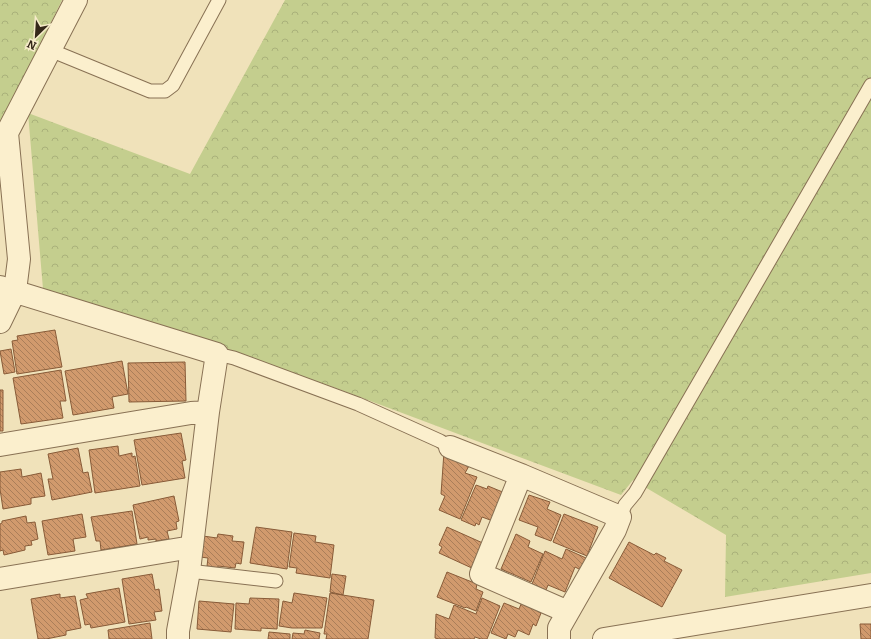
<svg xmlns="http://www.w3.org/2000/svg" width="871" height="639" viewBox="0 0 871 639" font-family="Bitter,serif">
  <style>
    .forest { fill: url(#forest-crowns) }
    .building { fill: url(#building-back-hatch); stroke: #885b38 }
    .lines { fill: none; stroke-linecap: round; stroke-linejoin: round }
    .lane-casing { stroke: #887154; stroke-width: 15 }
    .street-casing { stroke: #887154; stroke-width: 24 }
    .lane { stroke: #fbefcd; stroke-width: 13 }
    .street { stroke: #fbefcd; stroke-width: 22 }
  </style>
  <defs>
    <pattern id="forest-crowns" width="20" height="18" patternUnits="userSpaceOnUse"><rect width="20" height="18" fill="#c4ce8e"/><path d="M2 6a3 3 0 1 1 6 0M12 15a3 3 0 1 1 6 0" fill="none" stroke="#a9b17a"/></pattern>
    <pattern id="building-back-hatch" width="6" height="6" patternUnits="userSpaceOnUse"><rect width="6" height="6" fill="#d19a6d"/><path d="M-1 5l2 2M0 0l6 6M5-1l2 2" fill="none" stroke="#aa7e59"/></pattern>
  </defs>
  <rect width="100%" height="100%" fill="#f0e2ba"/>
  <path class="forest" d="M0 0H62L9 109 0 135Z
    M285 0H871V573L725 597 726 535 633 480 621 495 333 387 43 289 28 113 190 174Z"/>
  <path class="building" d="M55 330 62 367 17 374 12 341 18 340 17 336Z
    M11 349 15 372 4 374 0 351Z
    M122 361 128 394 112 397 114 408 73 415 65 371Z
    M185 362 186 401 129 402 128 363Z
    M61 370 66 401H60L63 418 21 424 13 378Z
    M0 390H3V431H0Z
    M181 433 186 460 182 461 185 478 142 485 134 440Z
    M118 446 119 456 132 453V457L135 456 140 486 95 493 89 450Z
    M78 448 83 473 88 472 92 492 52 500 48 479H53L48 454Z
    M444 452 469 466 465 473 477 477 460 519 439 510 445 496 441 494Z
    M21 469 22 477 41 473 45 496 31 498V504L3 509 0 489V472Z
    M476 485 487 489 488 486 505 493 493 521 482 517 479 525 476 523 475 526 461 520Z
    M529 495 550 502 547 509 561 515 551 541 535 535 538 527 519 520Z
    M174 496 179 521 176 522 177 529 167 531 169 539 156 541V539L148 540V537L140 539 133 505Z
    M132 511 137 544 101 550 100 541H96L91 517Z
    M82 514 86 537 73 539 75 551 48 555 42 521Z
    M564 514 598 527 587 556 553 542Z
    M26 516 27 523 35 522 38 539 31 541 32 545 25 546V550L4 555 3 550 0 551V524L2 523V521Z
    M256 527 292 532 287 569 250 563Z
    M447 527 485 544 474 569 439 553 442 547 439 545Z
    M294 533 316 536 315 542 334 545 330 578 296 573 297 568 289 567Z
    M218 534 233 536 232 541 244 542 241 564 236 563 235 568 218 566V568L207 566 208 558 200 557 203 536 217 538Z
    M516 534 530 541 528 547 543 554 531 582 501 569Z
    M629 542 654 555 656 553 666 558 664 561 682 570 662 607 609 578Z
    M566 549 586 558 581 570 575 567 565 592 548 585 546 590 532 584 545 551 562 559Z
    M447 572 477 584 476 589 483 592 476 611 466 607 465 608 437 597Z
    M152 574 155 590 159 589 162 611 154 612 156 620 129 624 122 579Z
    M332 574 346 576 343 595 330 592Z
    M119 588 125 622 91 628 90 624 85 625 80 600 88 598 86 594Z
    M294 593 327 598 322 628H292L279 626 283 601 292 603Z
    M330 593 374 600 368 639H326L327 634H324Z
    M60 594V598L75 596 81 628 66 631V635L46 639H38L31 599Z
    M250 598 279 599 277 629 261 628V631L235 629 236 603 249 604Z
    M482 598 500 606 487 639H481L475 637 474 639H439L435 638 436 614 449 619 454 605 476 614Z
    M199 601 234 604 231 632 197 629Z
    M522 602 538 609 537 611 541 613 536 626 533 624 529 635 518 630 515 637 508 634 506 639 491 633 504 603 519 609Z
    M150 623 152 639H109L108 630Z
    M860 624H871V639H861Z
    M305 630 320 633 319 639H292L293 633 304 634Z
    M269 632 290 634V639H268Z"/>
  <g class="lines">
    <g class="lane-casing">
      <path id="lane" d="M50 50 150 91H165L173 85 219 0
        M217 354 234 358 358 404 440 441 450 447
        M620 517 625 505 635 493 871 85
        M189 571 276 581"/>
    </g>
    <g class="street-casing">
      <path id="street" d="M0 287 217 354 208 412 189 571 178 631V639
        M0 322 15 291 19 259 7 133 76 0
        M0 445 191 413 208 412
        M450 447 521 475 620 517 615 530 559 628V639
        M521 475 481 574 568 612
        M0 579 192 547
        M604 639 871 595"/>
    </g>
    <use href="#lane" class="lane"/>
    <use href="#street" class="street"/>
  </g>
  <g transform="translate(36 36) rotate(205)" stroke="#f7ecca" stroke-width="3" paint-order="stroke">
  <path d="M0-3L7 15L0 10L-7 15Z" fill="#35281a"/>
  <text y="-6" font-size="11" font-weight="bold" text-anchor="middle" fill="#35281a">N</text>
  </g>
</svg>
